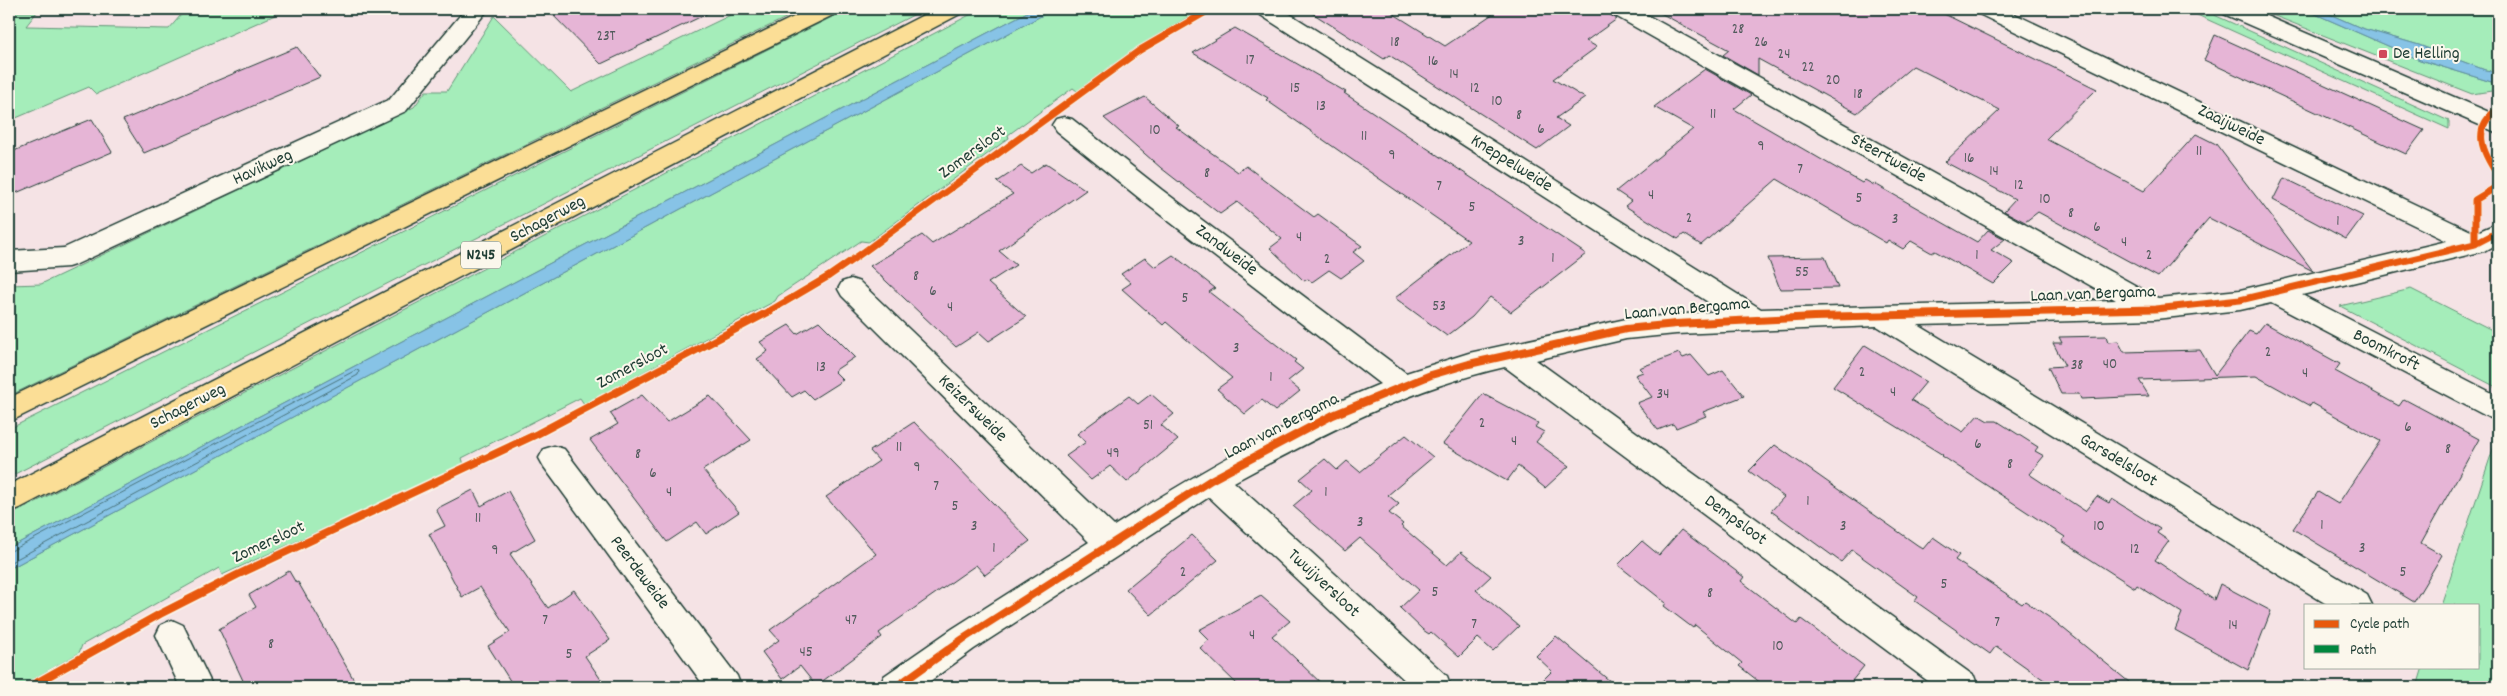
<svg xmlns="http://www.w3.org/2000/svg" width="2507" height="696" viewBox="0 0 2507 696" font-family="Dekko,sans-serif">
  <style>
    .green { fill: #a5edba; stroke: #629577 }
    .water { fill: #87c3e6; stroke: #5d8d9f }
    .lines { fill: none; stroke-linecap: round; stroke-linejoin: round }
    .shore { stroke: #49737b; stroke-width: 1 }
    .building { fill: #e6b5d6; stroke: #1f3d34 }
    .minor-casing { stroke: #1f3d34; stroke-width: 3 }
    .primary-casing { stroke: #1f3d34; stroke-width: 3 }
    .minor { fill: #fbf7ec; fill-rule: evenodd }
    .primary { fill: #fbde96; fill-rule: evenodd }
    .quiet { stroke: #00873e; stroke-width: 5.5; stroke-dasharray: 11 5.5; stroke-linecap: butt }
    .cycleway-far1-casing { stroke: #fbf7ec; stroke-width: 9 }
    .cycleway-casing { stroke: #fbf7ec; stroke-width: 11 }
    .cycleway-far1 { stroke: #e8590c; stroke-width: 7 }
    .cycleway { stroke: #e8590c; stroke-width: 8 }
    .poi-dot { fill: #d1495b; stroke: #fbf7ec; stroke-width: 2 }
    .labels { text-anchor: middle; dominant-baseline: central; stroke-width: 4; stroke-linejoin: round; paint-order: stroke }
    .number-label { font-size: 15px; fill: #515b5c }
    .shield { fill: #fbf7ec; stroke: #61756b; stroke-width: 1 }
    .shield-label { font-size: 16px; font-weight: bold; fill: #1f3d34 }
    .poi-label { font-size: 18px; fill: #1f3d34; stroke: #fbf7ec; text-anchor: start }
    .street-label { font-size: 18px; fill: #1f3d34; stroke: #fbf7ec }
  </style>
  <rect width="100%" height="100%" fill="#f5e3e5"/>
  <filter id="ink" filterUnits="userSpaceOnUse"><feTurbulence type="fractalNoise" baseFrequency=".02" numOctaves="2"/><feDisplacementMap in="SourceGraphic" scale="10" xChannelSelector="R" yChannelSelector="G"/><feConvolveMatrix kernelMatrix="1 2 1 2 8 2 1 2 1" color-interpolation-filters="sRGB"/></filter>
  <g filter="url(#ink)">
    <path class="green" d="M186 9H271L275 15 96 94 89 87 9 121V12H37L26 26 169 29Z
      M743 9H804L9 396V285L41 284 414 107 426 91H447L494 16 571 92Z
      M848 9H925L9 477V429Z
      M981 9H1033L9 548V516Z
      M1054 9 1200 10 1136 48 1077 91 1073 88 1008 135 1009 138 869 242 861 241 778 296 775 301 584 404 580 398 462 458 464 465 222 575 219 568 82 645 79 653 19 687H9V569Z
      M2184 9H2201L2449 121V129Z
      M2257 9H2304L2420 60 2498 84V90L2472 94Z
      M2318 9H2498V72L2485 70 2419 45 2361 28Z
      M2411 289 2498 333V388L2340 306Z
      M2498 434V687H2417L2423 667H2478V605H2441Z"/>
    <path class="water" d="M1033 9H1054L9 569V548Z
      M2304 9H2318L2361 28 2419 45 2485 70 2498 72V84L2420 60Z"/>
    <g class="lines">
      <path class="shore" d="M9 552 356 370 359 371 358 375 9 563"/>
    </g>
    <path class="building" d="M547 9H717L601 64Z
      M1306 9H1386L1445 46 1500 9H1607L1610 15 1617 19 1586 41 1597 47 1553 79 1585 98 1556 118 1569 126 1537 150 1389 55 1384 59Z
      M1653 9H1934L2097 89 2046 139 2144 191 2196 134 2216 144 2313 271 2209 218 2158 277 2038 212 2025 222 2004 211 2015 199 1945 162 2000 110 1913 66 1857 113 1758 59V75L1723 55 1729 50Z
      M1235 28 1346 92 1344 93 1586 254 1511 312 1490 297 1472 317 1447 336 1395 298 1469 241 1266 100 1268 98 1193 53Z
      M2215 35 2424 130 2406 154 2204 60Z
      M297 47 320 77 144 153 123 120Z
      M1705 69 1751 95 1734 109 1862 183 1865 180 1874 185 1875 184 1977 242 1988 230 2005 239 1991 250 2014 263 1993 284 1935 251 1932 253 1911 241 1903 249 1888 240 1886 243 1777 179 1701 245 1684 234 1678 239 1625 206 1631 201 1616 191 1693 129 1654 107Z
      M1145 97 1179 126 1176 127 1238 172 1246 166 1314 217 1318 214 1362 246 1353 252 1364 261 1341 278 1329 270 1312 282 1308 279 1304 281 1270 248 1282 239 1237 202 1220 214 1161 168 1104 118Z
      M92 119 112 152 9 196V153Z
      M1046 163 1086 190 999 251 1016 265 988 283 1026 317 989 341 979 332 956 347 870 266 922 235 932 244 1013 194 997 182 1021 166 1031 173Z
      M2284 178 2363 216 2346 239 2273 200Z
      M1173 255 1215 288 1209 292 1296 360 1294 362 1303 369 1288 381 1300 391 1275 411 1262 400 1245 414 1217 389 1232 378 1166 322 1163 325 1122 289 1131 283 1121 274 1145 258 1155 267Z
      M1825 257 1838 288 1780 289 1768 258Z
      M819 321 855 357 834 371 843 380 813 399 804 390 792 397 757 359 768 351 760 342 789 325 797 334Z
      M2265 323 2340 364 2335 371 2399 406 2404 399 2479 439 2421 543 2442 555 2414 602 2293 529 2318 492 2338 504 2380 441 2312 403 2310 406 2256 376 2139 380 2149 396 2081 399 2079 394H2061L2048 367 2065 366 2053 343H2062L2059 337 2106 336 2108 342 2118 341 2124 352 2200 350 2215 375 2249 331 2256 334Z
      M1865 345 1926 382 1911 400 1963 432 1978 415 1988 421H1997L2038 447 2035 451 2044 456 2029 474 2085 511 2097 496 2109 503 2112 499 2160 529 2157 533 2169 541 2155 560 2214 600 2220 584 2271 611 2248 670 2175 630 2182 613 2137 585 2135 588 2062 541 2065 537 1942 456 1943 455 1833 387Z
      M1679 353 1683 358 1691 355 1709 376 1723 370 1744 396 1703 412 1706 416 1676 428 1673 424 1658 430 1637 403 1652 397 1635 375 1643 372 1639 368Z
      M1151 394 1174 414 1161 425 1178 440 1127 482 1110 466 1091 480 1066 456 1086 442 1077 434 1129 396 1138 404Z
      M1483 394 1538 423 1535 427 1544 432 1536 442 1569 466 1545 488 1518 466 1507 481 1443 444Z
      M642 395 667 422 710 396 751 440 703 470 739 512 706 534 697 522 667 542 590 440 618 424 610 413Z
      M914 422 1030 541 985 575 976 565 879 633 882 637 816 686 800 666 782 679 762 652 779 640 770 630 876 554 826 497 879 461 870 451Z
      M1406 435 1433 457 1388 495 1399 504 1389 513 1403 524 1401 526 1447 565 1461 552 1491 576 1476 590 1519 626 1493 651 1478 638 1459 657 1431 632 1429 634 1423 630 1400 608 1419 590 1360 538 1345 551 1293 506 1312 490 1300 479 1325 459 1337 470 1347 461 1360 472Z
      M1775 445 1923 549 1933 537 1959 555 1955 560 2022 604 2025 601 2053 620 2135 687H2054L1996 646 1990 654 1915 601 1918 597 1852 550 1841 562 1771 511 1784 497 1749 471Z
      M473 490 481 506 508 491 535 539 510 554 548 608 574 590 610 640 585 656 606 687H514L488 646 510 632 480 587 462 597 429 534 445 526 436 509Z
      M1681 530 1744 577 1741 581 1797 624 1801 619 1864 666 1847 687H1766L1739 666 1742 663 1695 625 1693 628 1664 606 1666 603 1618 565 1642 541 1659 555Z
      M1192 535 1218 560 1151 615 1126 589Z
      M289 571 296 583 298 582 358 687H246L219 629 256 607 249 595Z
      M1261 596 1290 621 1272 636 1325 687H1240L1200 648 1209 640 1199 630Z
      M1556 636 1617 687H1536L1552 671 1536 656Z"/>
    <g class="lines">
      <g class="minor-casing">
        <path id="minor" d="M461 9H484L486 12 406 111 77 264 68 267 9 271V251L64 248 390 99 463 12Z
          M1256 9H1282L1761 309 2116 300 1612 14 1609 9H1636L2158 298 2240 290 2447 241 1979 14 1976 9H2004L2475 233 2498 223V243L2484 251 2302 295 2498 396V420L2488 417 2271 303 2240 310 2155 319 1918 325 2367 595 2372 605H2328L1877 326 1676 334 1626 339 1536 360 1974 676 1978 687H1936L1505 367C1404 390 1324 434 1234 482L1447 676 1451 687H1412L1209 497 974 649 922 687H880L884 676 952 629 1089 542 842 296 838 289 842 282 851 279 860 282 1114 526C1199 472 1286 422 1380 384L1144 202 1056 131 1052 125 1056 119 1064 117 1072 119 1162 190 1406 373 1469 353 1626 319 1722 311 1259 14Z
          M2221 9H2250L2498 116V133L2224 14Z
          M554 446 564 449 737 676 741 687H705L544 467 539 458 544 449Z
          M172 620 183 625 213 687H180L156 635 161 625Z"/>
      </g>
      <g class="primary-casing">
        <path id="primary" d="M810 9H838L835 14 9 422V398Z
          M935 9H963L960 14 20 508 9 512V485Z"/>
      </g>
      <use href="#minor" class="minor"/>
      <use href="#primary" class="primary"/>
      <path class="quiet" d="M9 253 13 260"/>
      <g class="cycleway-far1-casing">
        <path id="cycleway-far1" d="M2498 109C2471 128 2482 152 2498 175
          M2475 244V200L2498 186
          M768 312 829 276 865 251 1140 50 1211 9
          M2020 312 2155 309 2240 300 2475 244 2498 232"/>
      </g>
      <g class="cycleway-casing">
        <path id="cycleway" d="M29 687 160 614 237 575 537 434 770 311
          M896 687 963 639 1211 480 1333 415 1431 375 1469 364 1626 329 1676 324 1814 317 2074 311"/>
      </g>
      <use href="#cycleway-far1" class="cycleway-far1"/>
      <use href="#cycleway" class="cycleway"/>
    </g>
  </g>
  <rect class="poi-dot" x="2378" y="49" width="10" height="10" rx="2.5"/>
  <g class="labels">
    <g class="number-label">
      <text x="1738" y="30">28</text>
      <text x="606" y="37">23T</text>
      <text x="1395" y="43">18</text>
      <text x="1761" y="43">26</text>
      <text x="1784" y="55">24</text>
      <text x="1250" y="61">17</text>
      <text x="1433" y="62">16</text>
      <text x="1808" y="68">22</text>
      <text x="1454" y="75">14</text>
      <text x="1833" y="81">20</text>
      <text x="1295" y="89">15</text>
      <text x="1475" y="89">12</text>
      <text x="1858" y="95">18</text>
      <text x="1497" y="102">10</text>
      <text x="1321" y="107">13</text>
      <text x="1713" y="115">11</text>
      <text x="1519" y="116">8</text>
      <text x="1541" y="130">6</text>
      <text x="1155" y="131">10</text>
      <text x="1364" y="137">11</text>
      <text x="1761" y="147">9</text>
      <text x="2199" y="152">11</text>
      <text x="1392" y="156">9</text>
      <text x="1969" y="159">16</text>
      <text x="1800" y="170">7</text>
      <text x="1994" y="172">14</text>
      <text x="1207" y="174">8</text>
      <text x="2019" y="186">12</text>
      <text x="1439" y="187">7</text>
      <text x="1651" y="196">4</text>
      <text x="1859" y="199">5</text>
      <text x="2045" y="200">10</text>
      <text x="1472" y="208">5</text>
      <text x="2071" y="214">8</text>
      <text x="1689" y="219">2</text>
      <text x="1895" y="220">3</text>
      <text x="2338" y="222">1</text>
      <text x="2097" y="228">6</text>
      <text x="1299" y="238">4</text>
      <text x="1521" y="242">3</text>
      <text x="2124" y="243">4</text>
      <text x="1977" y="256">1</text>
      <text x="2149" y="256">2</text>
      <text x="1553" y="259">1</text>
      <text x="1327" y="260">2</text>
      <text x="1802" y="273">55</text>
      <text x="916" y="277">8</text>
      <text x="933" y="292">6</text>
      <text x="1185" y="299">5</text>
      <text x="1439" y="307">53</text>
      <text x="950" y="308">4</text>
      <text x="1236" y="349">3</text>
      <text x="2268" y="353">2</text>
      <text x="2110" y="365">40</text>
      <text x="2077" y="366">38</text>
      <text x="821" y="368">13</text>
      <text x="1862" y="373">2</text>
      <text x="2305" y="374">4</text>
      <text x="1271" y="378">1</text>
      <text x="1893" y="393">4</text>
      <text x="1663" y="395">34</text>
      <text x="1482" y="424">2</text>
      <text x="1148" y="426">51</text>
      <text x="2408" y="428">6</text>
      <text x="1514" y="442">4</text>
      <text x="1978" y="445">6</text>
      <text x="899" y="448">11</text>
      <text x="2448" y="450">8</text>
      <text x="1113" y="454">49</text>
      <text x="638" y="455">8</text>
      <text x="2010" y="465">8</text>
      <text x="917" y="468">9</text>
      <text x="653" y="474">6</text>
      <text x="936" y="487">7</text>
      <text x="669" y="493">4</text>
      <text x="1326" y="493">1</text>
      <text x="1808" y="502">1</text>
      <text x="955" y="507">5</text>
      <text x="478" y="519">11</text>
      <text x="1360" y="523">3</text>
      <text x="2322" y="526">1</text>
      <text x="974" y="527">3</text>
      <text x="1843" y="527">3</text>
      <text x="2099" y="527">10</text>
      <text x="994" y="549">1</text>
      <text x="2362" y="549">3</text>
      <text x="2135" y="550">12</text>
      <text x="495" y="551">9</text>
      <text x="1183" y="573">2</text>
      <text x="2403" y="573">5</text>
      <text x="1944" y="585">5</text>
      <text x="1435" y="593">5</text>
      <text x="1710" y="594">8</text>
      <text x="545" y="621">7</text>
      <text x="851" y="621">47</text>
      <text x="1997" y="623">7</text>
      <text x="1474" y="625">7</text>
      <text x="2233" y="626">14</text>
      <text x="1252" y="636">4</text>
      <text x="271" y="645">8</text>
      <text x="1778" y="647">10</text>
      <text x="806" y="653">45</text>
      <text x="569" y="655">5</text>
    </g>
    <rect class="shield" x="461" y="241.5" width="40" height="27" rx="4"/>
    <g class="shield-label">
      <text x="481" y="255">N245</text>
    </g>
    <g class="poi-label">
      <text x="2393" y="54">De Helling</text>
    </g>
    <g class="street-label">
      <text transform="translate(2231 126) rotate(26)">Zaaijweide</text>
      <text transform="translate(973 153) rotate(-36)">Zomersloot</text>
      <text transform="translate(1888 159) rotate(29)">Steertweide</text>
      <text transform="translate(1511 164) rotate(32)">Kneppelweide</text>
      <text transform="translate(263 168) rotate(-25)">Havikweg</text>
      <text transform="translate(548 220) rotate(-28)">Schagerweg</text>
      <text transform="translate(1226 251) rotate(37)">Zandweide</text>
      <text transform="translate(2093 295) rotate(-2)">Laan van Bergama</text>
      <text transform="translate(1687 310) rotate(-5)">Laan van Bergama</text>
      <text transform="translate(2386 351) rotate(27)">Boomkroft</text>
      <text transform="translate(633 367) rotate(-28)">Zomersloot</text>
      <text transform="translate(188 407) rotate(-27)">Schagerweg</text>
      <text transform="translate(972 409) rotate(44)">Keizersweide</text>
      <text transform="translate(1282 427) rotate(-27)">Laan van Bergama</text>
      <text transform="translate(2118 461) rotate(31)">Garsdelsloot</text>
      <text transform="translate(1735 521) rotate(36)">Dempsloot</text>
      <text transform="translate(269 543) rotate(-25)">Zomersloot</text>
      <text transform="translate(639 573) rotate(53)">Peerdeweide</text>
      <text transform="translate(1323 584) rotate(43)">Twuijversloot</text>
    </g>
  </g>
  <rect width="2507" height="696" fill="none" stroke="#fbf7ec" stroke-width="30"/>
  <rect x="15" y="15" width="2477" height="666" fill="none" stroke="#1f3d34" stroke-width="2" filter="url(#ink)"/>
  <rect x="2304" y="604" width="175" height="65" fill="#fbf7ec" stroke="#a3ada2"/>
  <rect x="2314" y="620" width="25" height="8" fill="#e8590c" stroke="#a3ada2"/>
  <text x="2350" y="628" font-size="15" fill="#1f3d34">Cycle path</text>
  <rect x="2314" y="645" width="25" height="8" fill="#00873e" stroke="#a3ada2"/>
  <text x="2350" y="654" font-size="15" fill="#1f3d34">Path</text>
</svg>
